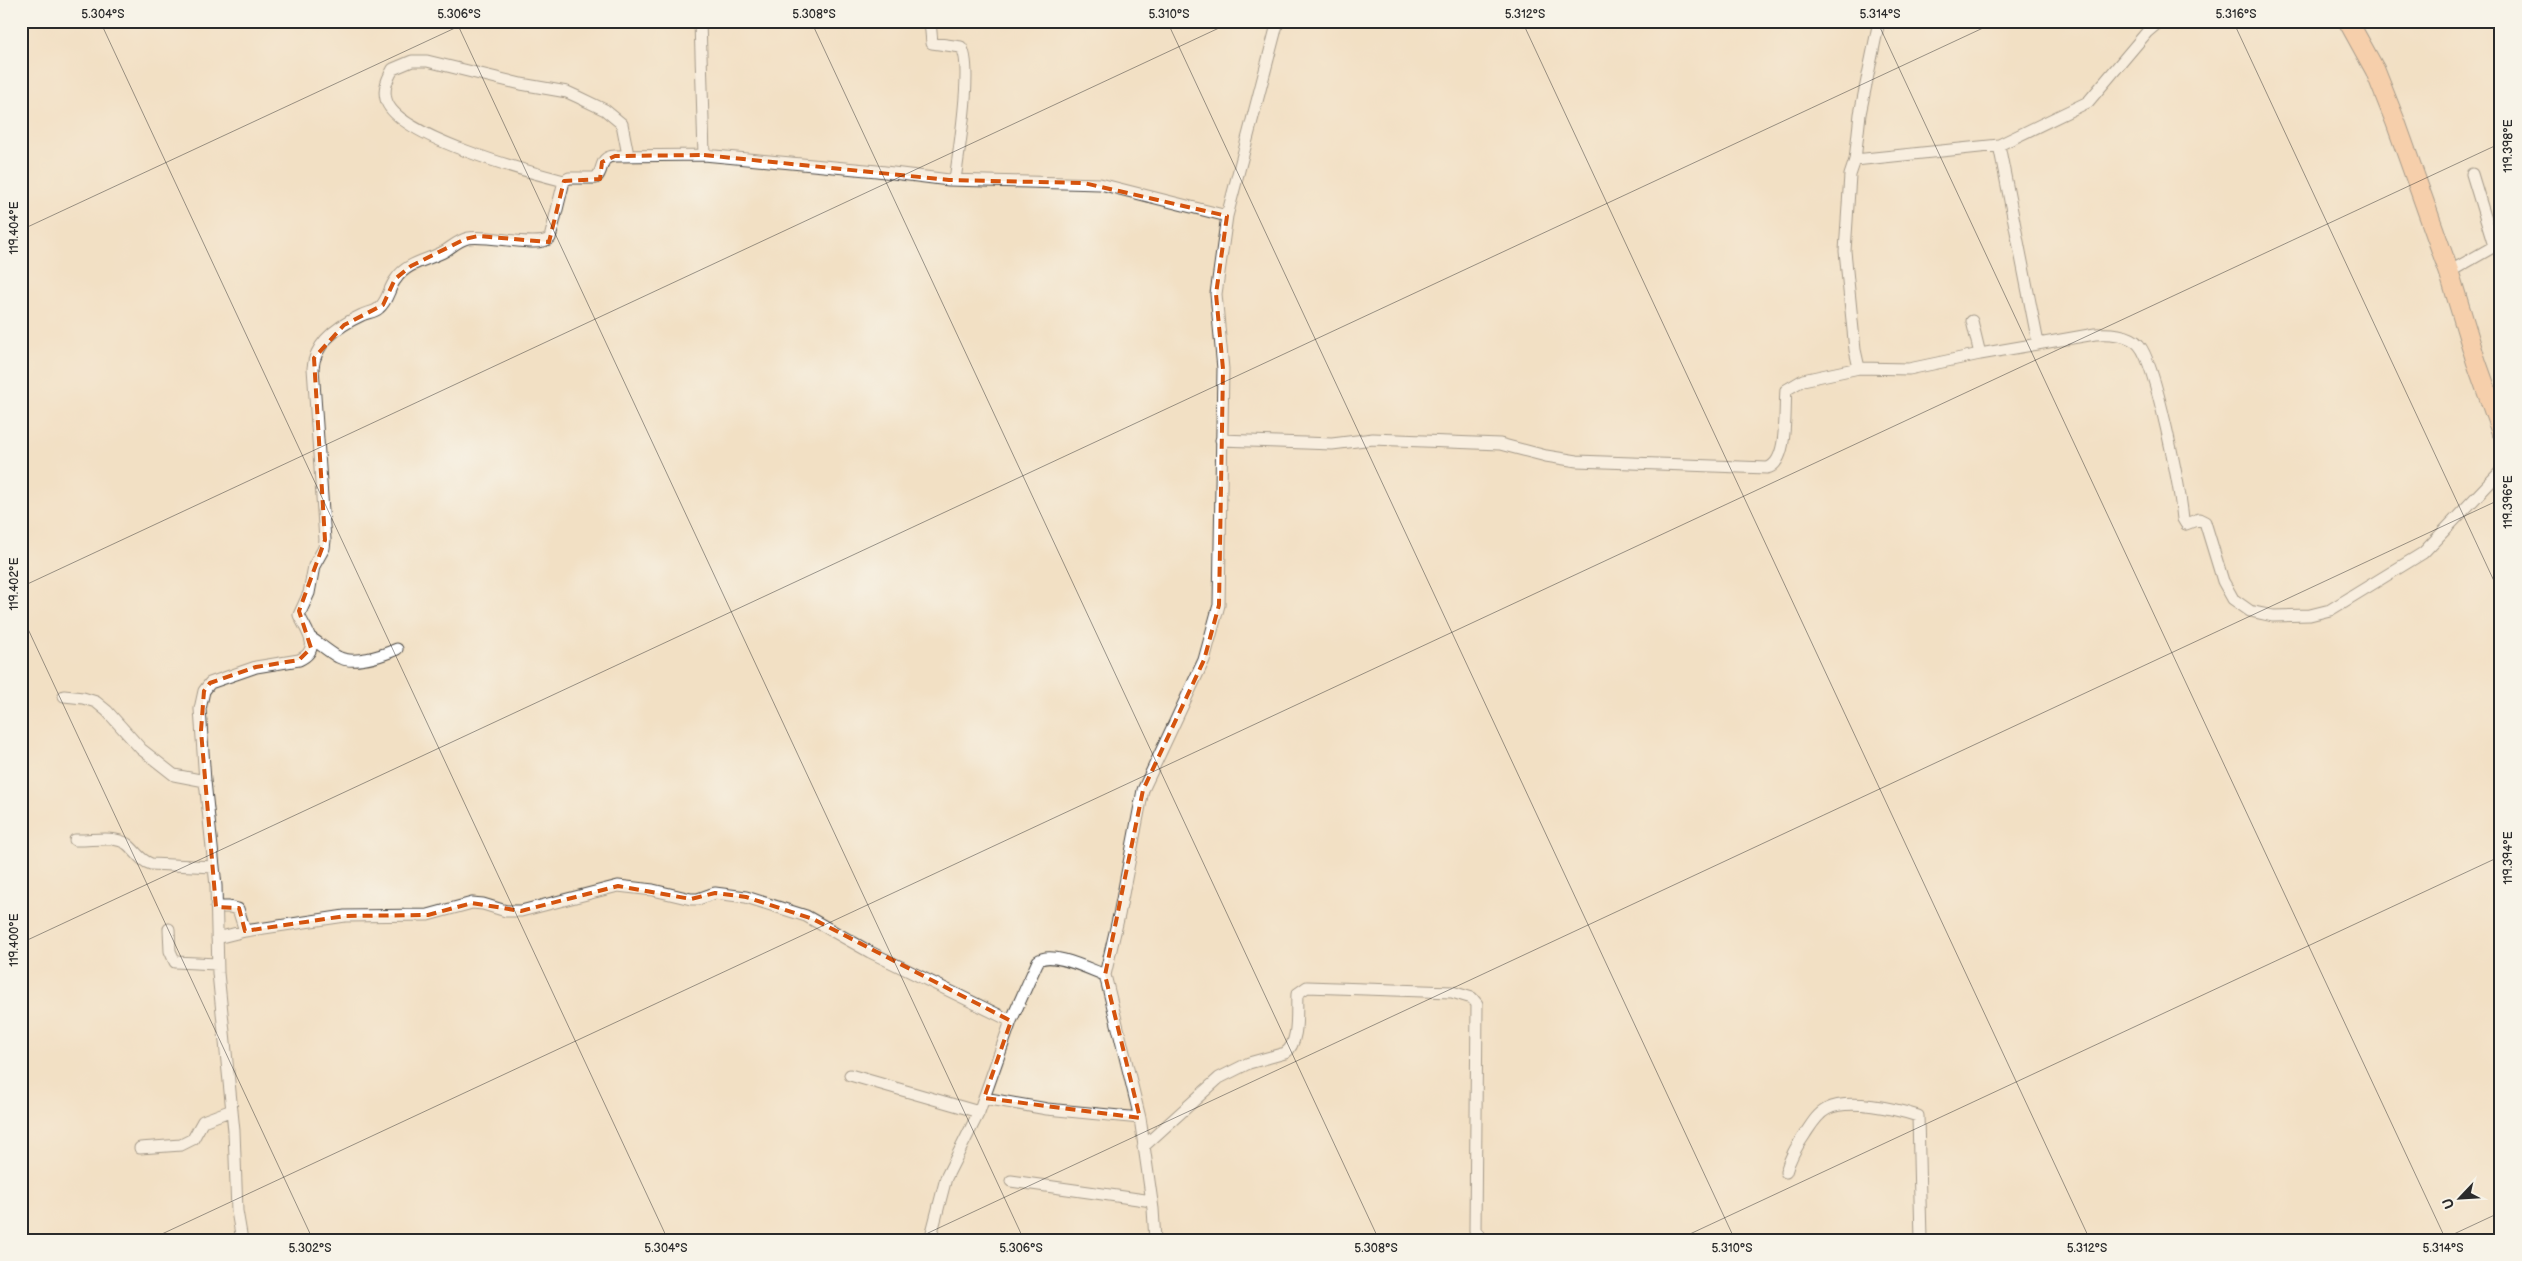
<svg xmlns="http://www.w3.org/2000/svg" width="2522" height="1261" viewBox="0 0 2522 1261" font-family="'Balsamiq Sans',sans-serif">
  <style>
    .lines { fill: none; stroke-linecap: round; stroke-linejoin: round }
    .minor-casing { stroke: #494642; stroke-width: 13 }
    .primary-casing { stroke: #494642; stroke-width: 21 }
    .minor { stroke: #fff; stroke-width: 11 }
    .primary { stroke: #fbbb8c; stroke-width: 19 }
    .marked { fill: none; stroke: #d5540f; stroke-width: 4; stroke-dasharray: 10 6; stroke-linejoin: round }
    .ticks { fill: none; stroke: #2b2b2b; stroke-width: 1; stroke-opacity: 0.45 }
    .neatline { fill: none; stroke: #2b2b2b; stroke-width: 2 }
    .ticks-label { font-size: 12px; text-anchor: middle; fill: #2b2b2b }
  </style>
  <rect width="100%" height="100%" fill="#f7f3e8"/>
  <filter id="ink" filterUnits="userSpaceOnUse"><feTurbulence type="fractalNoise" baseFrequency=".02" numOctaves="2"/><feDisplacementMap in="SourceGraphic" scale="10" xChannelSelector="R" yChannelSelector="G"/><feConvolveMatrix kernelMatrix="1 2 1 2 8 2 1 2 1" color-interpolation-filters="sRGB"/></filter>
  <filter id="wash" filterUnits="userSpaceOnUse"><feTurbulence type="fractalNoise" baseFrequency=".0096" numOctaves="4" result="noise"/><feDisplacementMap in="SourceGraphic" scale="20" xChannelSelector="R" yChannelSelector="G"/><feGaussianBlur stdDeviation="1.12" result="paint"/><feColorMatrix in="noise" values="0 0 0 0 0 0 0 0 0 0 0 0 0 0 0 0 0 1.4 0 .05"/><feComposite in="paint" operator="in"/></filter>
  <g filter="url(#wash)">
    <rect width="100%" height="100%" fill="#f2e0c4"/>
  </g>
  <g filter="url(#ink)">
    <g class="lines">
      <g class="minor-casing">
        <path id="minor" d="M700 21 704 155 877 171 949 180 1100 184 1227 216
          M930 21 932 43 961 47C974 63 958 156 955 180
          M2160 21 2147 32 2088 102 1999 145 1855 160 1850 175 1845 251 1855 350 1859 368 1909 369 1980 354 2095 334C2108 333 2130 334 2139 345 2156 364 2180 489 2183 519L2186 524 2199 519 2205 522 2223 581 2233 599 2250 611 2259 613 2273 616 2310 615 2330 610 2423 553 2501 471
          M1999 145 2038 343
          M1855 160 1860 114 1879 21
          M2472 174 2494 246
          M564 181C529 172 394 136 386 99 383 88 388 78 393 69L412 61H427L521 84 567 92 578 97 605 110 622 124 628 155
          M2449 272 2500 243
          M1972 321 1980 354
          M1221 440 1332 444 1373 439 1500 444 1546 456 1577 461 1767 468C1789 463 1784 409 1786 390L1803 380 1859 368
          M311 638C320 644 329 652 338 657 354 665 381 656 397 649
          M64 696 83 698 96 702 107 711 141 749 174 775 205 781
          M75 840C90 841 114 835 127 844 136 851 139 860 151 864L214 867
          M216 907H229L238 909 245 931
          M169 929 170 951 175 962 217 964
          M217 938 245 931 345 916 428 915 472 903 483 904 506 911H521L618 886 653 890 691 899H698L715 893 746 897 806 916 870 952 1011 1021
          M850 1075 979 1112
          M984 1098 1047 1109 1140 1118
          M1143 1147 1219 1078 1249 1063 1285 1053C1300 1043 1296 1011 1297 994L1307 987 1452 992 1472 998 1477 1004 1475 1231 1483 1240
          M140 1148 181 1145 193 1139 203 1121 232 1110
          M1786 1172C1790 1157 1796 1147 1805 1134 1811 1125 1817 1114 1827 1109 1849 1098 1896 1109 1918 1116L1921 1240
          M1011 1181 1152 1201
          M242 1240 237 1211 234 1131 218 973 216 886 205 781 200 709 204 691 210 683 256 667 299 660C323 649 306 631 299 615L309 593 314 566 324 548 325 540 313 368C315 342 340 325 362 315 368 312 374 313 379 308 388 301 389 287 396 279 407 262 429 260 445 251 453 246 459 240 468 238 488 234 538 249 550 238L564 181 569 178H596C605 169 598 157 615 156L704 155
          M930 1240 946 1178 979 1112 1011 1021 1038 961C1051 950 1089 969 1105 975
          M1155 1240 1153 1209 1140 1118 1105 975 1119 915 1143 790 1204 660 1219 605 1223 369 1216 294 1227 216 1278 21"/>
      </g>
      <g class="primary-casing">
        <path id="primary" d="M2348 21 2375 70 2396 123 2449 272 2476 361 2501 431"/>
      </g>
      <use href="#minor" class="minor"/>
      <use href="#primary" class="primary"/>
    </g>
  </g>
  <path d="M0 0H2522V1261H0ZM704 155 949 180 1084 183 1227 216 1216 294 1223 369 1219 605 1204 660 1143 790 1105 975 1140 1118 984 1098 1011 1021 813 919 746 897 715 893 691 899 618 886 521 911 472 903 428 915 345 916 245 931 239 908 216 907 201 731 204 691 210 683 256 667 299 660 311 648 299 611 325 540 314 358 344 325 383 305 395 279 411 266 465 239 478 236 549 242 564 181 600 179 602 162 615 156Z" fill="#f2e0c4" fill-opacity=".55" fill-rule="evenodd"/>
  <path class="marked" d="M704 155 949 180 1084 183 1227 216 1216 294 1223 369 1219 605 1204 660 1143 790 1105 975 1140 1118 984 1098 1011 1021 813 919 746 897 715 893 691 899 618 886 521 911 472 903 428 915 345 916 245 931 239 908 216 907 201 731 204 691 210 683 256 667 299 660 311 648 299 611 325 540 314 358 344 325 383 305 395 279 411 266 465 239 478 236 549 242 564 181 600 179 602 162 615 156Z"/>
  <path class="ticks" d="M100 21 668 1240M456 21 1024 1240M811 21 1379 1240M1167 21 1735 1240M1522 21 2090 1240M1877 21 2446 1240M2233 21 2501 596M21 230 470 21M21 587 1234 21M21 614 313 1240M21 943 1998 21M149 1240 2501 143M913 1240 2501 499M1677 1240 2501 856M2441 1240 2501 1212"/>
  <rect width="2522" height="1261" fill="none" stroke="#f7f3e8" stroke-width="55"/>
  <g transform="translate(2460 1198) rotate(245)" stroke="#f7f3e8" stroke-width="4" paint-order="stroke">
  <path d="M0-4L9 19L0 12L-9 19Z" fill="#2b2b2b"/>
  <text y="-8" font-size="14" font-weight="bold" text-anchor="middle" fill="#2b2b2b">U</text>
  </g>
  <rect x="28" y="28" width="2466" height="1206" class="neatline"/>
  <g class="ticks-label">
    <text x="103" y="18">5.304°S</text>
    <text x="459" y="18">5.306°S</text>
    <text x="814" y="18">5.308°S</text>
    <text x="1169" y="18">5.310°S</text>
    <text x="1525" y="18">5.312°S</text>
    <text x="1880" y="18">5.314°S</text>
    <text x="2236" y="18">5.316°S</text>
    <text transform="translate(2508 146) rotate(-90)" y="4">119.398°E</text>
    <text transform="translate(14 228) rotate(-90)" y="4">119.404°E</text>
    <text transform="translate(2508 502) rotate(-90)" y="4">119.396°E</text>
    <text transform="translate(14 584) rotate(-90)" y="4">119.402°E</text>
    <text transform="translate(2508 858) rotate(-90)" y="4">119.394°E</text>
    <text transform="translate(14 940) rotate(-90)" y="4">119.400°E</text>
    <text x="310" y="1252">5.302°S</text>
    <text x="666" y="1252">5.304°S</text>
    <text x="1021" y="1252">5.306°S</text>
    <text x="1376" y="1252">5.308°S</text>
    <text x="1732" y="1252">5.310°S</text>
    <text x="2087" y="1252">5.312°S</text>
    <text x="2443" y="1252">5.314°S</text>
  </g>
</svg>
